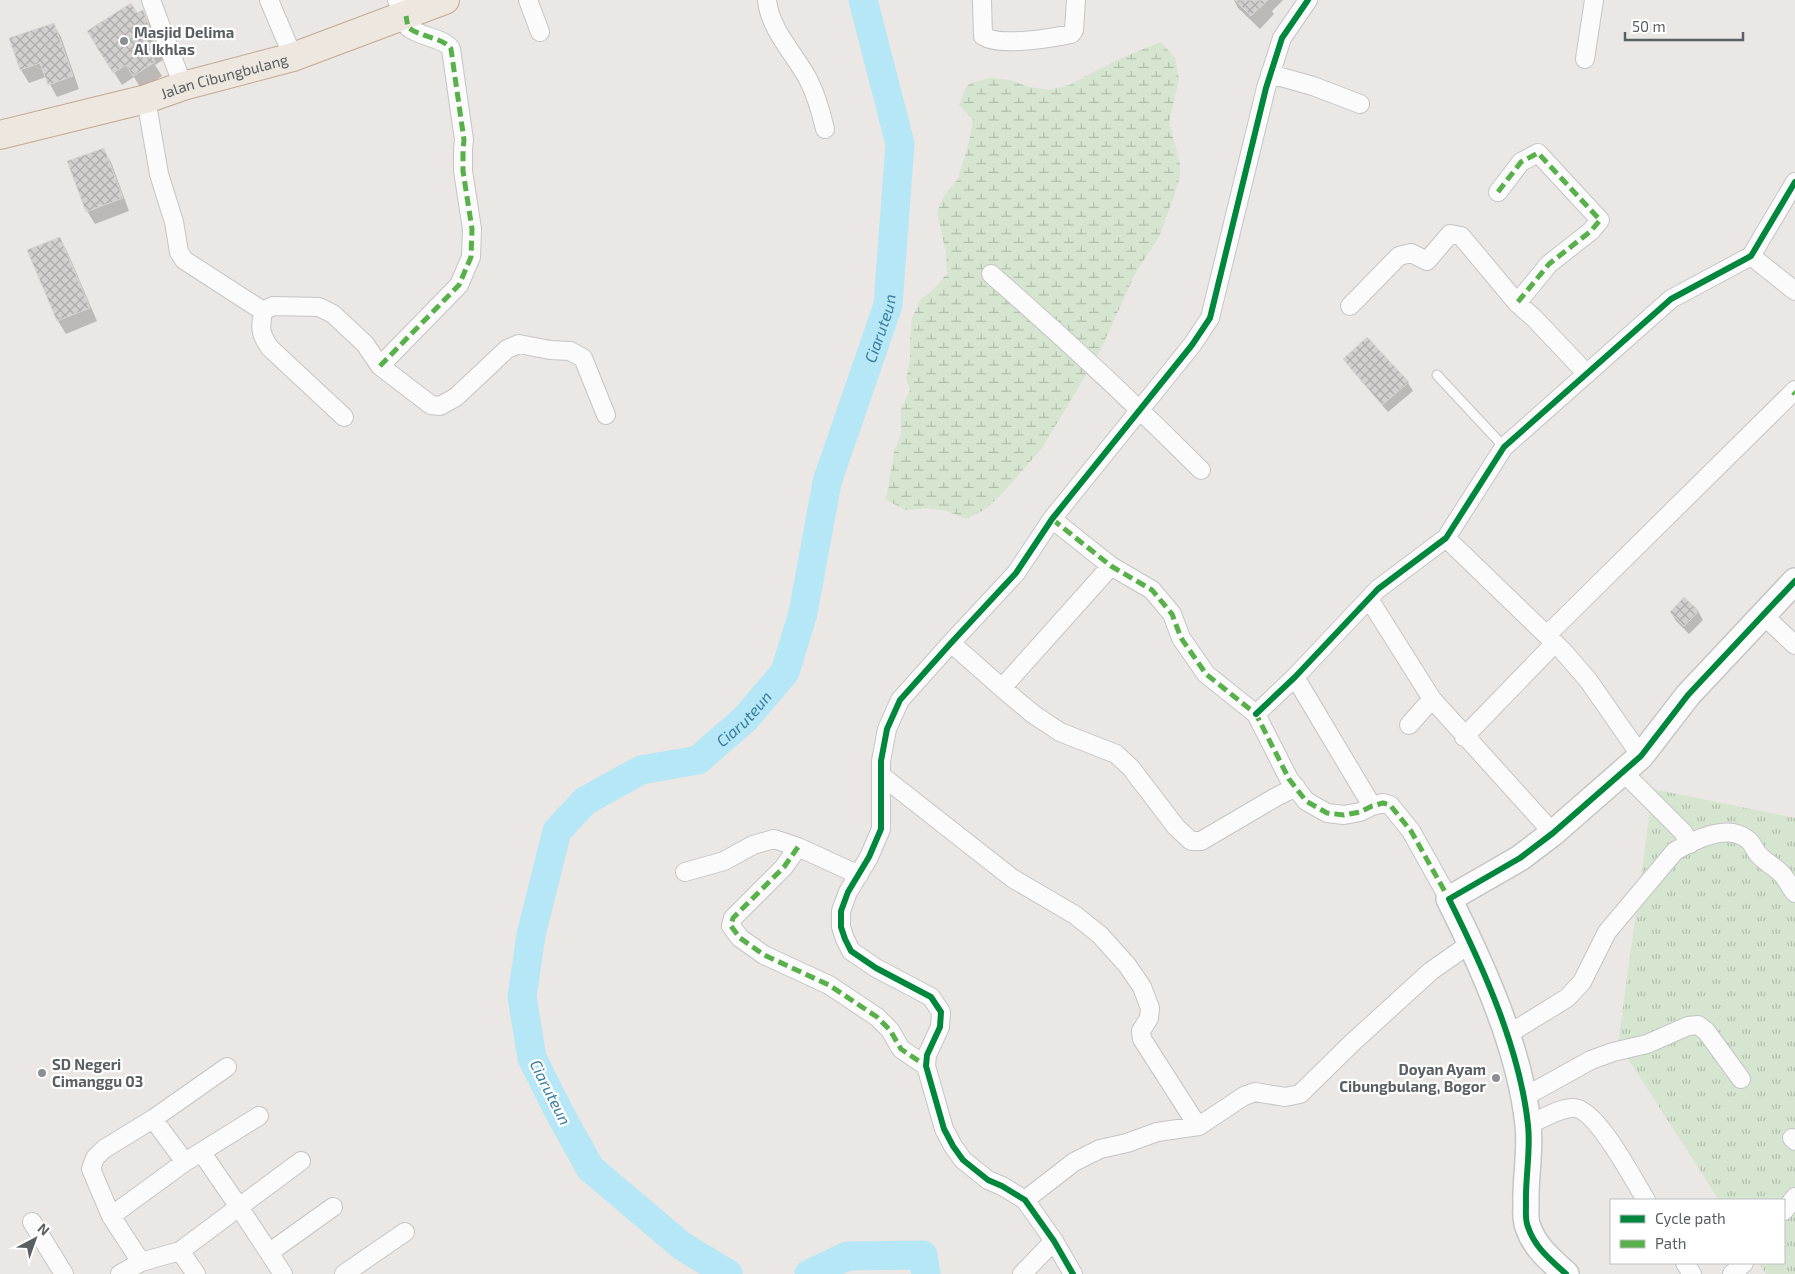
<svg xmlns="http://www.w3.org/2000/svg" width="1795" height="1274" viewBox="0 0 1795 1274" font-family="'Exo 2',sans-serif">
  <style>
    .grass { fill: url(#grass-tufts) }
    .wetland { fill: url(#wetland-marsh) }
    .shadow { fill: #0003 }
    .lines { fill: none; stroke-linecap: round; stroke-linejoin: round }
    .river { stroke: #b6e7f6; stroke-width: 29 }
    .building { fill: url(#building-cross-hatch); stroke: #d9d6d4 }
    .lane-casing { stroke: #c5c5c5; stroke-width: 11 }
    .street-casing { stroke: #c5c5c5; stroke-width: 20 }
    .secondary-casing { stroke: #c5c5c5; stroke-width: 28 }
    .highway-casing { stroke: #c1a992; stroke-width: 30 }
    .lane { stroke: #fcfbfb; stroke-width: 9 }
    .street { stroke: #fcfbfb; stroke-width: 18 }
    .secondary { stroke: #fcfbfb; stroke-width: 25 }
    .highway { stroke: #ede7e0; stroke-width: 28 }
    .quiet { stroke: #58b04a; stroke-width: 5; stroke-dasharray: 10 5; stroke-linecap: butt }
    .cycleway-casing { stroke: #fff; stroke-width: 9 }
    .cycleway { stroke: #00873e; stroke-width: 6 }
    .poi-dot { fill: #8c8f90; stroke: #fff; stroke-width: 2 }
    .labels { text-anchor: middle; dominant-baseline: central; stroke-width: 4.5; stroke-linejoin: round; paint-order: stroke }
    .poi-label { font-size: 15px; font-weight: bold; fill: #5a5f62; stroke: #fff; text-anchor: start }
    .street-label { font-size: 15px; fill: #5a5f62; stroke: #fff }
    .water-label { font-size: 16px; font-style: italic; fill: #397e9e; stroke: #fff }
  </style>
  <defs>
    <pattern id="grass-tufts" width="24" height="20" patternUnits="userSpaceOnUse" patternTransform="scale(1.25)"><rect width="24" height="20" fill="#d6e5cf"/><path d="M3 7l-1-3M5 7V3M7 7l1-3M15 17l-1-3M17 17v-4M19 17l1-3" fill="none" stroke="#b1bdab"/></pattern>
    <pattern id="wetland-marsh" width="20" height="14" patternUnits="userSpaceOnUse" patternTransform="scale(1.25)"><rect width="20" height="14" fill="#d6e5cf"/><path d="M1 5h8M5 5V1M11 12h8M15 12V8" fill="none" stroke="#b1bdab"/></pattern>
    <pattern id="building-cross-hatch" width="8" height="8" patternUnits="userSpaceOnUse" patternTransform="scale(1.25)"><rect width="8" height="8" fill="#d2cfce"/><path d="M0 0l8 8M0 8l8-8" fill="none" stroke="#adabab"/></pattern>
  </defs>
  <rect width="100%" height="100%" fill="#eae7e4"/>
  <path class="grass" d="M1653 789 1795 818V1274H1766L1759 1263H1784V1200H1719L1618 1043Z"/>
  <path class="wetland" d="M1161 42 1175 58 1179 79 1169 122 1180 164V176L1174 196 1159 237 1136 272 1099 353 1042 448 1000 496 984 510 966 519 947 511 927 508 906 510 886 500 894 452 901 434V409L910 390 906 379 910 359V340L912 318 920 300 935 288 947 273 946 253 937 212 945 194 958 179 969 142 973 120 959 105 966 87 971 83 990 78 1010 80 1029 87 1049 90 1069 85 1121 58Z"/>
  <path class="shadow" d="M1234 0H1283L1272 11 1274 14 1260 29 1238 8Z
    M143 12 150 24 163 60 155 65 162 76 141 89 134 77 122 85 96 44Z
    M54 24 61 37 79 89 57 97 46 77 29 83 21 70 11 39Z
    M103 149 111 162 129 211 95 224 87 211Z
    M60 238 67 251 97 321 66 334 58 321 29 251Z
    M1367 339 1408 383 1413 391 1388 412 1350 368 1345 359Z
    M1698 611 1703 620 1689 634 1676 621 1671 613Z"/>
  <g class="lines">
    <g class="river">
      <path id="s1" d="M728 1274 682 1246 590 1168 558 1110 532 1058 522 997 531 935 557 831 585 801 641 770 698 760 745 719 785 672 803 613 827 482 888 305 900 144 863 0"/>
      <path d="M809 1274 847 1256 923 1255 926 1274"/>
    </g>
  </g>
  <path class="building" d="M1235 0H1268L1251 16Z
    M131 3 137 13 143 10 157 46 149 51 155 62 133 76 126 65 113 73 87 31Z
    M54 23 73 76 48 85 40 63 20 70 9 38Z
    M104 148 123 198 86 212 67 161Z
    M60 237 90 308 57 321 27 250Z
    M1367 337 1409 382 1382 405 1343 359Z
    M1684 597 1699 611 1684 626 1670 612Z"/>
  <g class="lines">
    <g class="lane-casing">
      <path id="lane" d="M1437 375 1504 447"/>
    </g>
    <g class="street-casing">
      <path id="street" d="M151 0 183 86
        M269 0 293 57
        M528 0 540 32
        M767 0C770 31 796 55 809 81 817 97 821 112 825 129
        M982 0 983 36C1000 47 1052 38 1071 34L1074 30 1076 0
        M1585 59 1594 0
        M1270 74 1313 86 1360 104
        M146 99 159 174 174 222 179 252 184 260 263 311 273 306 319 307 333 314 365 344 380 366 431 405 440 406 456 397 507 349 519 344 550 350 570 351 583 358 606 415
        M1498 192 1521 162 1538 153 1600 220 1591 231 1549 264 1517 303
        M1751 256 1795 291
        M991 274C1063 337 1133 402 1201 470
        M1350 306 1399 256 1411 253 1427 261 1450 234 1461 236 1517 303 1534 318 1587 374
        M263 311C260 328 260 334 270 348L344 417
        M380 366 459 285 471 257 472 229 463 171V149L464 140 451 49C445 38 419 37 408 27L406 16 397 0
        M1052 519 1111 566 1152 590 1172 614 1181 638 1206 674 1256 714 1289 779 1306 801 1327 813 1344 815 1360 812 1372 806 1383 803 1390 805 1411 831 1449 899
        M1446 538 1563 651 1588 680 1641 756
        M1369 599 1432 699
        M1763 615 1795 645
        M1547 635 1795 390
        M951 643 1002 688 1033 714 1060 732 1116 754 1131 768 1176 827 1191 841H1201L1276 797 1296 787
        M1295 677 1372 806
        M1002 688 1111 566
        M1256 714 1295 677 1378 589 1446 538 1504 447 1671 299 1751 256 1795 182
        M1409 725 1432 699 1553 833
        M1464 737 1555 643
        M1623 772 1683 832 1690 844
        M882 776 1012 878 1075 915 1100 935 1127 965 1142 987 1150 1008 1149 1018 1141 1031 1142 1039 1192 1117 1199 1126
        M798 847 784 867 733 918 731 926 740 938 764 955 829 985 877 1017 890 1030 901 1049 926 1066
        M685 872 724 861 753 845 774 839 798 847 859 875
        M1507 1035 1567 998 1582 982 1607 932 1675 851C1694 840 1727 823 1747 839 1752 842 1754 849 1758 854 1765 862 1775 867 1782 874 1787 880 1790 887 1795 893
        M1524 1097 1591 1060 1613 1052 1647 1044 1688 1026 1698 1025 1706 1031 1741 1079
        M153 1119 227 1067
        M1528 1125C1540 1120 1561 1107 1574 1108 1597 1109 1634 1181 1646 1200
        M1792 1138 1795 1141
        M202 1153 239 1207 301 1161
        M1025 1200 1074 1162 1100 1149 1127 1143 1157 1132 1199 1126 1244 1096 1255 1092 1285 1097 1300 1094 1353 1042 1431 971 1471 943
        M1784 1211 1795 1197
        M111 1216 185 1162 259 1116
        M32 1222 64 1274
        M180 1251 196 1274
        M270 1252 333 1207
        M141 1262 111 1216 91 1169 95 1158 104 1149 153 1119 185 1162
        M1685 1263 1692 1274
        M120 1274 141 1262 180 1251 239 1207 283 1274
        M344 1274 405 1232
        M1022 1274 1054 1241
        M1073 1274 1054 1241 1025 1200 1002 1186 988 1180 963 1160 953 1146 944 1129 926 1066 927 1055 940 1027 941 1012 931 997 876 968 851 951 845 939 841 927V911L848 892 869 857 881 829V761L887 729 900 700 951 643 1016 573 1052 519 1192 345 1210 318 1266 88 1282 38 1308 0
        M1732 1274 1744 1263"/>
    </g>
    <g class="secondary-casing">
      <path id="secondary" d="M1566 1274C1551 1260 1535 1248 1528 1227 1525 1220 1526 1212 1526 1205 1525 1178 1531 1151 1528 1125 1520 1049 1483 967 1449 899L1520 858 1553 833 1641 756 1688 695 1795 581"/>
    </g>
    <g class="highway-casing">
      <g id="highway">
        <path id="s2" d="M0 135 146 99 183 86 293 57 445 0"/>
      </g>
    </g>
    <use href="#lane" class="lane"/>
    <use href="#street" class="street"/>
    <use href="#secondary" class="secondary"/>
    <use href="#highway" class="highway"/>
    <path class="quiet" d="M1498 192 1521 162 1538 153 1600 220 1591 231 1549 264 1517 303
      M380 366 459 285 471 257 472 229 463 171V149L464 140 451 49C445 38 419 37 408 27L406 16
      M1793 392 1795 394
      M1052 519 1111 566 1152 590 1172 614 1181 638 1206 674 1256 714 1289 779 1306 801 1327 813 1344 815 1360 812 1372 806 1383 803 1390 805 1411 831 1449 899
      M798 847 784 867 733 918 731 926 740 938 764 955 829 985 877 1017 890 1030 901 1049 926 1066"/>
    <g class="cycleway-casing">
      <path id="cycleway" d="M1256 714 1295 677 1378 589 1446 538 1504 447 1671 299 1751 256 1795 182
        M1073 1274 1054 1241 1025 1200 1002 1186 988 1180 963 1160 953 1146 944 1129 926 1066 927 1055 940 1027 941 1012 931 997 876 968 851 951 845 939 841 927V911L848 892 869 857 881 829V761L887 729 900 700 951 643 1016 573 1052 519 1192 345 1210 318 1266 88 1282 38 1308 0
        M1566 1274C1551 1260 1535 1248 1528 1227 1525 1220 1526 1212 1526 1205 1525 1178 1531 1151 1528 1125 1520 1049 1483 967 1449 899L1520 858 1553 833 1641 756 1688 695 1795 581"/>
    </g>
    <use href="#cycleway" class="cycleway"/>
  </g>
  <g class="poi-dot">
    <circle cx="124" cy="41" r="5"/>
    <circle cx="42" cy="1073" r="5"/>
    <circle cx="1496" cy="1078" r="5"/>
  </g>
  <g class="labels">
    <g class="poi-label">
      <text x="134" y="32">Masjid Delima<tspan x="134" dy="17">Al Ikhlas</tspan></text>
      <text x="52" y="1064">SD Negeri<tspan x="52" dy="17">Cimanggu 03</tspan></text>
      <text x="1486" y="1069" text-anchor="end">Doyan Ayam<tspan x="1486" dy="17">Cibungbulang, Bogor</tspan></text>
    </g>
    <g class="street-label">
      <text stroke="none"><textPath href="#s2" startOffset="232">Jalan Cibungbulang</textPath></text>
    </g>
    <g class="water-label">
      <text stroke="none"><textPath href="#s1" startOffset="1175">Ciaruteun</textPath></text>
      <text stroke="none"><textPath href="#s1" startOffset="755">Ciaruteun</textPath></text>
      <text transform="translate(551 1092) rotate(63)">Ciaruteun</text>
    </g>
  </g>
  <rect x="1610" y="1199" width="175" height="65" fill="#ffffff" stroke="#bdbfc0"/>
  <rect x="1620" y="1215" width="25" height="8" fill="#00873e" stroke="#bdbfc0"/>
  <text x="1655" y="1224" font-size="15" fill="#5a5f62">Cycle path</text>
  <rect x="1620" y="1240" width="25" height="8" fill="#58b04a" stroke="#bdbfc0"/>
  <text x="1655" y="1249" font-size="15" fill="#5a5f62">Path</text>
  <g transform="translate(35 1239) rotate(41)" stroke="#ffffff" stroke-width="4" paint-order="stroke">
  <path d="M0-4L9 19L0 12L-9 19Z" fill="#5a5f62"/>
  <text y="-8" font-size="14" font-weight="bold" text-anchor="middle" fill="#5a5f62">N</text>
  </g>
  <path d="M1625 32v8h118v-8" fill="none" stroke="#5a5f62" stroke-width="2.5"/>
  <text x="1632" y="32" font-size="15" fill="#5a5f62" stroke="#ffffff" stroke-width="4" paint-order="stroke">50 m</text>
</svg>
